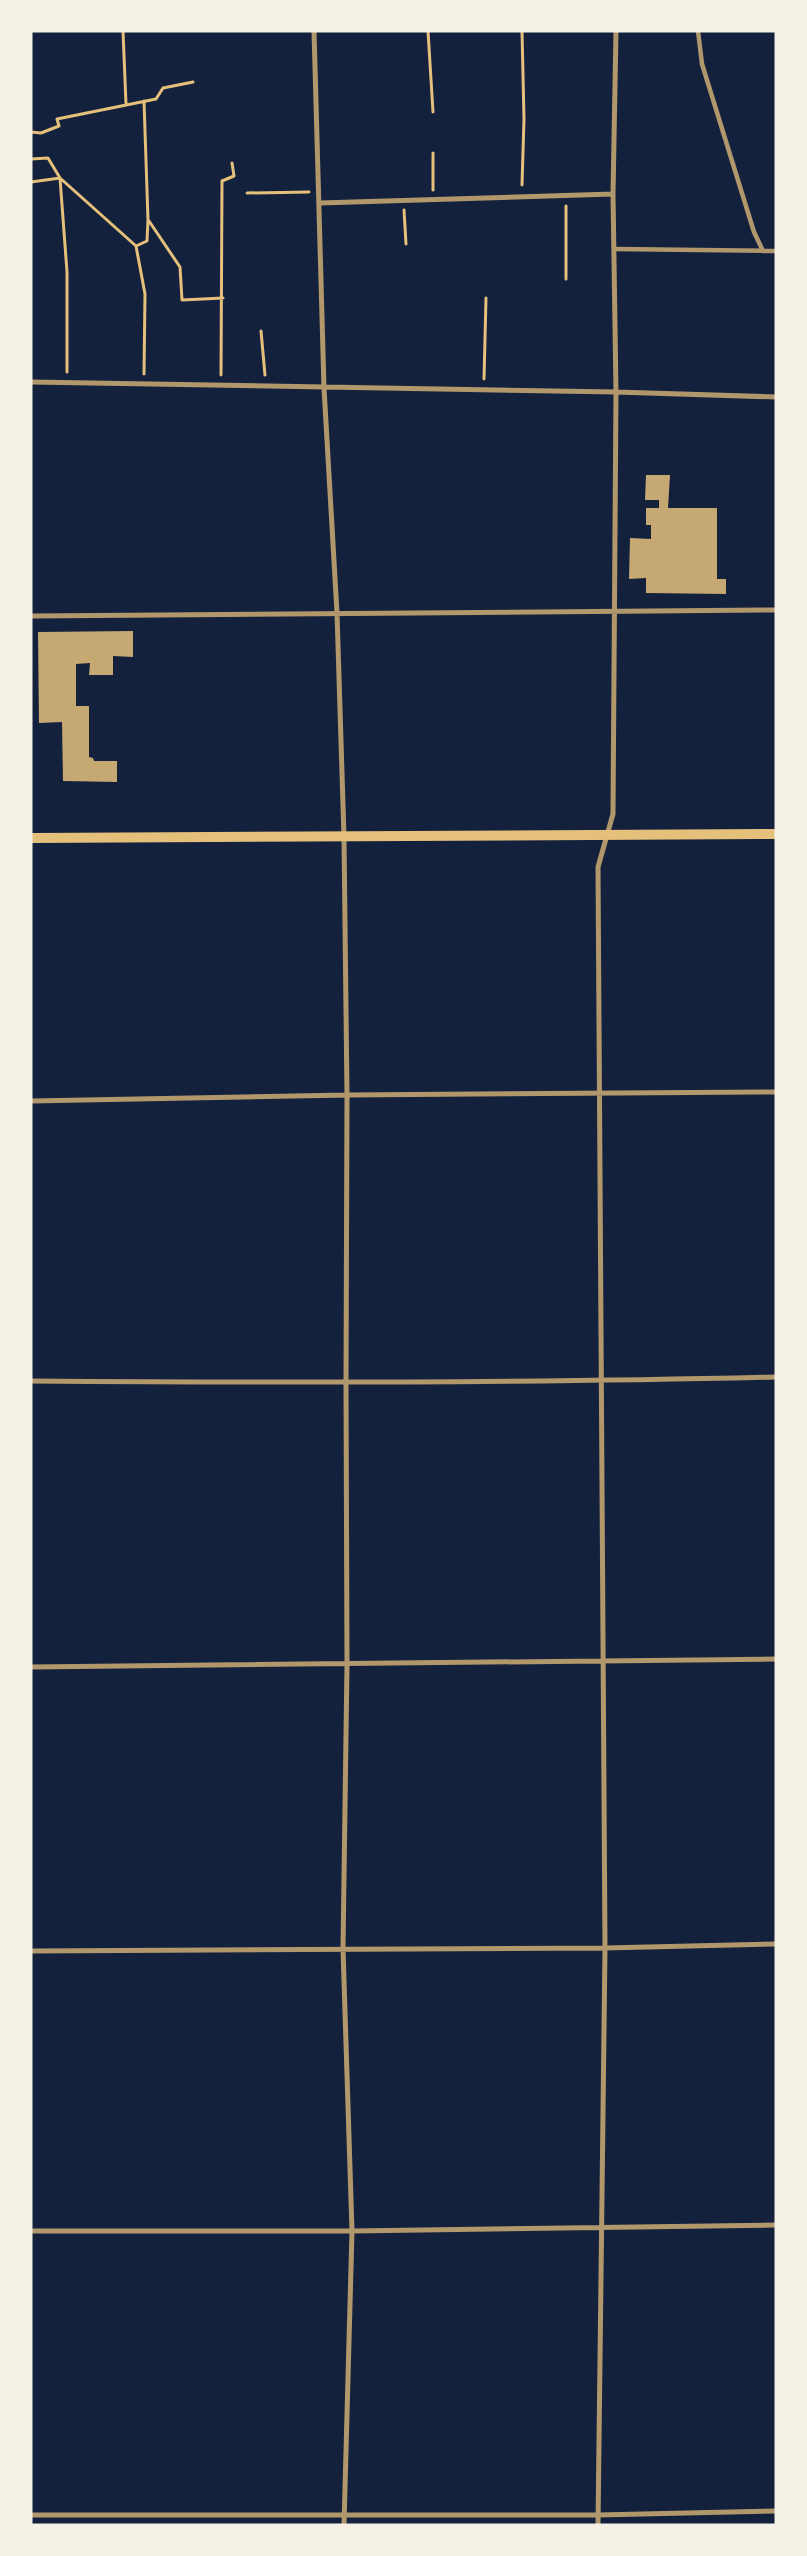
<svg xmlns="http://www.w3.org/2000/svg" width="807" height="2556" viewBox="0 0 807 2556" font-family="'Playfair Display',serif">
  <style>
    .building { fill: #c6a872 }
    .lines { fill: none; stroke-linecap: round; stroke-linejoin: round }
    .path { stroke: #e5c07b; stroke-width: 3 }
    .pedestrian { stroke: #b1986c; stroke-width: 4.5 }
    .minor { stroke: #b1986c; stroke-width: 5 }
    .secondary { stroke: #e5c07b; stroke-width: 10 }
  </style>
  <rect width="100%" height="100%" fill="#14213d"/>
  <path class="building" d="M646 475H670L668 508H717V579H726V594L646 593V578L629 579 630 538 651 539V525H646V508H659V500H645Z
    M133 631V657L113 656V675H89L90 663 76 664V706H89V757L93 758 94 761H117V782L63 781 62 722 39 723 38 632Z"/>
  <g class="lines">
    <path class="path" d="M123 31 126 104
      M428 31 433 112
      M31 132 41 133 59 126 57 119 156 99 163 88 193 82
      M31 159 48 158 60 178 67 272V372
      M31 182 60 178 136 246
      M522 185 524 119 522 31
      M433 190V153
      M247 193 309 192
      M566 206V279
      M404 210 406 244
      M149 221 180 267 182 300 223 298
      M261 331 265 375
      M144 374 145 294 136 246 147 241 148 220 144 101
      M221 375 222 181 234 176 232 163
      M484 379 486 298"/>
    <path class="pedestrian" d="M698 31 702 64 754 232 763 251
      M614 249 776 251"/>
    <path class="minor" d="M314 31 324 388 337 613 344 837 347 1095 346 1383 347 1665 343 1949 352 2231 344 2525
      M320 203 613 194
      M31 382 616 392 776 397
      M31 616 776 610
      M31 1101 347 1095 776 1092
      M31 1381C280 1383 528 1383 776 1377
      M31 1667 776 1659
      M31 1951 605 1948 776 1944
      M31 2231H352L776 2225
      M31 2515H598L776 2511
      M598 2525 605 1948 598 867 613 814 616 392 613 194 616 31"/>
    <path class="secondary" d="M31 838 776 834"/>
  </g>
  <rect width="807" height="2556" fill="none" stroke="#f6f1e7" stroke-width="65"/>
</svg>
